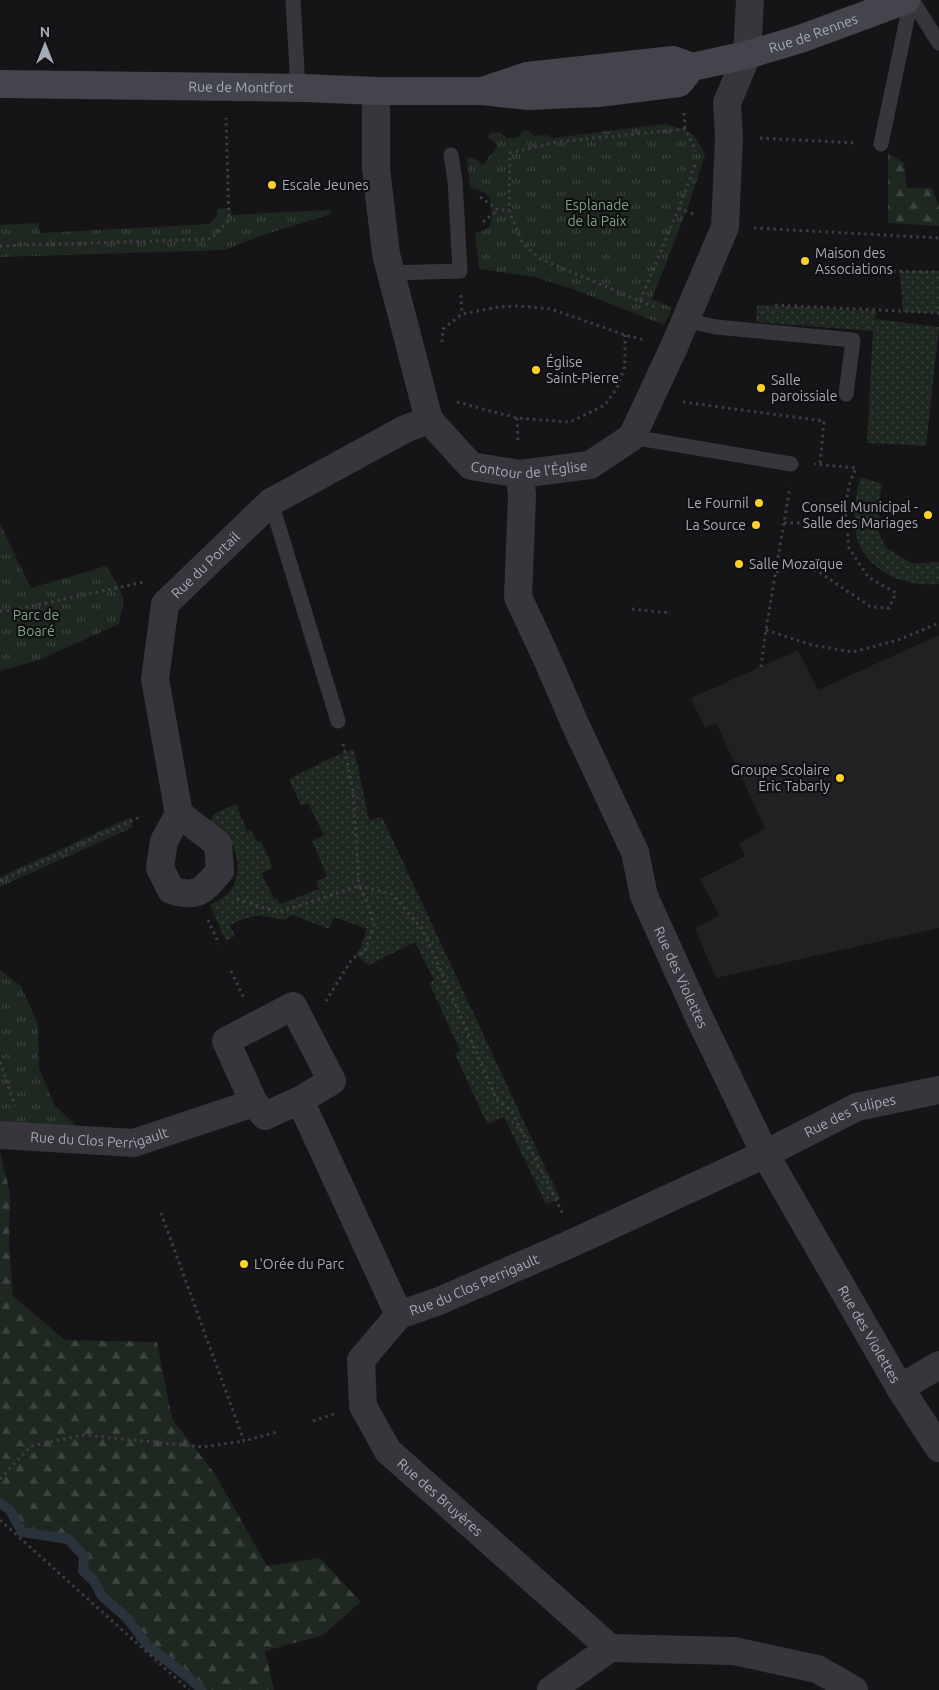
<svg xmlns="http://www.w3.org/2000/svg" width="939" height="1690" viewBox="0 0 939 1690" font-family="Ubuntu,sans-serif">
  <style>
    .built { fill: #212124 }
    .grass { fill: url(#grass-dots) }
    .forest { fill: url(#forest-firs) }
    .park { fill: url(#park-tufts) }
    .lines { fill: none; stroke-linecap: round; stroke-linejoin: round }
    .stream { stroke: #2a323c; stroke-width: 10 }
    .path { stroke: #3c3d43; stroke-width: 3; stroke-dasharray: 2.5 4; stroke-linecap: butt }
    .service { stroke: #36363c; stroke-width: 15 }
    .minor { stroke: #36363c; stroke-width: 28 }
    .tertiary { stroke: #36363c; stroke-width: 28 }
    .secondary { stroke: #44454c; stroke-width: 28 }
    .poi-dot { fill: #fdd127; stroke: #101012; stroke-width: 2 }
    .labels { text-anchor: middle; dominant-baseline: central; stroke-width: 4.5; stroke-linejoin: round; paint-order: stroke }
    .street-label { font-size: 14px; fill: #a6a9b8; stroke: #101012 }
    .poi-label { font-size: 14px; fill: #a6a9b8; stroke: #101012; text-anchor: start }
    .park-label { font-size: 14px; fill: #7ca483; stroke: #101012 }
  </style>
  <defs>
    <pattern id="grass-dots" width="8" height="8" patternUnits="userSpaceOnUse" patternTransform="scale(1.25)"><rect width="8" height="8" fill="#1f2721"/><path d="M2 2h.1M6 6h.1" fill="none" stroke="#3d443f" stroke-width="1.8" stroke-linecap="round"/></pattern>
    <pattern id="forest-firs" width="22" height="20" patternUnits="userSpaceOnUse" patternTransform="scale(1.25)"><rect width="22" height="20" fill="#1f2721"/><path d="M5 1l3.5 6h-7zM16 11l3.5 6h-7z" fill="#3d443f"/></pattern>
    <pattern id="park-tufts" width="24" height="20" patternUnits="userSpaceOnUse" patternTransform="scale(1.25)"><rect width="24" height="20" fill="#1f2721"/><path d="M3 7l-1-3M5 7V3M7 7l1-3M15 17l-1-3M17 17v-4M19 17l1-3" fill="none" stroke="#3d443f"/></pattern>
  </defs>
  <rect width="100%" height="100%" fill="#151517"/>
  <path class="built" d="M939 635V928L716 978 695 929 719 915 700 879 745 856 739 843 755 835 765 828 716 723 705 728 691 698 798 650 818 690Z"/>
  <path class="grass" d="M900 271H939V313L903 312Z
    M757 305 877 311 875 319 939 327 926 446 867 443 873 331 756 322Z
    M860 477 882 484 878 508V530L885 547 913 564 939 562V584C902 588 859 568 855 527 853 510 857 494 860 477Z
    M354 749 369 820 382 817 560 1199 546 1204 504 1117 487 1124 455 1054 460 1050 429 983 434 980 415 942 369 965 355 954 360 949 367 929 334 917 329 929 292 915 284 920C259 914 253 914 230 925L235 936 226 941 210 905C215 902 222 899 227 894 244 878 239 850 225 834 222 829 215 825 210 822L214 814 236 804 247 831 251 830 257 842 261 841 273 868 261 873 274 899 277 898 280 904 319 889 316 882 327 876 312 841 324 835 308 803 301 805 289 779 333 757Z"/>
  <path class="forest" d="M888 153 904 163 907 188H932L939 206V226L888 223Z
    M0 1152 10 1193 9 1243 13 1296 65 1340 157 1342 172 1419 215 1474 267 1566 320 1558 361 1602 323 1635 265 1651 274 1690H202L189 1678 148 1646 127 1618 102 1596 94 1581 83 1571 84 1556 68 1539 22 1532 10 1510 0 1503Z"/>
  <path class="park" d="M664 124C689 130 695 131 705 155L689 204 652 299 672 308 664 325 573 289 534 277 479 269 475 233C492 230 493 222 491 207 491 203 491 199 488 196 483 190 477 190 470 188L467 158 473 157 483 165 498 145 487 137 491 133 500 132 507 139 519 137 522 131 528 130 534 136 547 135 553 138Z
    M230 208 232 215 327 210H331V214L263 235 225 250 0 257V225L38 223 40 233 210 224 217 216V209Z
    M0 524 31 588 106 566 119 587 124 600 119 624 39 660 0 671Z
    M131 817 133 827 0 887V877Z
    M0 970 21 986 38 1024 39 1068 55 1106 83 1132 0 1125Z"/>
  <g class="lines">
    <path class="stream" d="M0 1503 10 1510 22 1532 68 1539 84 1556 83 1571 94 1581 102 1596 127 1618 148 1646 189 1678 202 1690"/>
    <path class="path" d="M684 113 685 129
      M760 138 856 143
      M695 165 679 208 696 215
      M480 197 498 210H509
      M679 208 640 301 538 258 522 242 509 210 510 153 556 142 685 129 696 151
      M483 222 498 210
      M754 228 939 238
      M0 246 211 239 229 220 226 118
      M867 271 939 272
      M461 295 462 314
      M640 301 657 308
      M775 305 939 313
      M442 342 443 329 462 314 498 307 520 306 551 309 625 335 645 340
      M457 402 517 418 570 422 605 405 617 388 625 366V335
      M683 402 824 421 820 465
      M517 418 518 442
      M784 523 846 522
      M776 572 790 568 803 566 819 572 871 607 889 608 896 593 868 577 849 548 845 508 849 485 856 468 814 464
      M632 609 671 613
      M0 611H9L144 582
      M766 630 812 645 853 652 898 640 939 623
      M761 667 767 623 790 487
      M343 744 353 790 359 886 392 894 423 930 497 1100 511 1110 563 1214
      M0 881 142 816
      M237 899 277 912 292 908 359 886 366 900 374 925 365 951 352 959 326 1001
      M208 920 219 944
      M231 971 244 998
      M0 1062 15 1106
      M161 1213 244 1441 277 1432
      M313 1421 334 1414
      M0 1479 31 1446 83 1435 203 1447 244 1441
      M0 1520 189 1690"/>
    <path class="service" d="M293 0 298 88
      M912 0 939 43
      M881 144 911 0
      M390 273 460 271 455 180 451 155
      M685 320 716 327 853 340 846 394
      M632 437 791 464
      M271 502 338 721"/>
    <g class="minor">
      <path id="s1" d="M179 814 218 844 220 871C203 890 198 899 171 890L160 868 164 841 179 814 155 679 165 604 271 502 405 429 429 420"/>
      <path d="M300 1100 265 1116 254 1103 226 1041 293 1006 332 1081 300 1100 399 1315"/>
      <path id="s2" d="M0 1135 134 1143 254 1103"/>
      <path id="s3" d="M399 1315 439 1301 568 1245 765 1154 857 1107 939 1090"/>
      <path id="s4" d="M399 1315 361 1360 363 1406 388 1451 610 1648"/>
      <path d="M900 1388 939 1365"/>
      <path d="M551 1690 610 1648 734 1651 817 1669 854 1690"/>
    </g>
    <g class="tertiary">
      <path id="s5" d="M376 91V168L386 254 429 420 471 466 520 474 590 465 632 437 674 347 725 227 729 137 727 103 747 55 750 0"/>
      <path id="s6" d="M520 474 522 496 518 597 547 659 575 724 635 852 644 896 698 1015 765 1154 900 1388 939 1448"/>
    </g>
    <g class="secondary">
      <path id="s7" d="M0 84 305 88 376 91H482L528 96 598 93 679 83 692 67"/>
      <path id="s8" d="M488 89 527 76 673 60 692 67 747 55 800 39 906 0"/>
    </g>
  </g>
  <g class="poi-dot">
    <circle cx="272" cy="185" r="5"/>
    <circle cx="805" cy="261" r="5"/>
    <circle cx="536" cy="370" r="5"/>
    <circle cx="761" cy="388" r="5"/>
    <circle cx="759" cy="503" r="5"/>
    <circle cx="928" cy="515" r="5"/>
    <circle cx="756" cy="525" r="5"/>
    <circle cx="739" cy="564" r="5"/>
    <circle cx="840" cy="778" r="5"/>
    <circle cx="244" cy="1264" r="5"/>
  </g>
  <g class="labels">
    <g class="street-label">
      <text stroke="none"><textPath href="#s8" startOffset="334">Rue de Rennes</textPath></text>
      <text stroke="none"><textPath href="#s7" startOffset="241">Rue de Montfort</textPath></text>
      <text stroke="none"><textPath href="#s5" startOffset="456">Contour de l'Église</textPath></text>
      <text stroke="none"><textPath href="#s1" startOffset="486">Rue du Portail</textPath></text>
      <text stroke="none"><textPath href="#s6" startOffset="538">Rue des Violettes</textPath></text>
      <text stroke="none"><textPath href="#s3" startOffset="494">Rue des Tulipes</textPath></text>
      <text stroke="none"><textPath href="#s2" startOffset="100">Rue du Clos Perrigault</textPath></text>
      <text stroke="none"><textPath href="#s3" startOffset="81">Rue du Clos Perrigault</textPath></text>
      <text stroke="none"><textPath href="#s6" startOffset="942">Rue des Violettes</textPath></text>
      <text stroke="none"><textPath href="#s4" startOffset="226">Rue des Bruyères</textPath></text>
    </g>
    <g class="poi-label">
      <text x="282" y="185">Escale Jeunes</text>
      <text x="815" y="253">Maison des<tspan x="815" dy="16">Associations</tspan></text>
      <text x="546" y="362">Église<tspan x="546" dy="16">Saint-Pierre</tspan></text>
      <text x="771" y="380">Salle<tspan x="771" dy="16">paroissiale</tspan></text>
      <text x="749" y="503" text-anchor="end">Le Fournil</text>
      <text x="918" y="507" text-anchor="end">Conseil Municipal -<tspan x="918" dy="16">Salle des Mariages</tspan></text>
      <text x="746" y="525" text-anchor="end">La Source</text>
      <text x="749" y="564">Salle Mozaïque</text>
      <text x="830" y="770" text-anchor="end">Groupe Scolaire<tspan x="830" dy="16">Eric Tabarly</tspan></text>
      <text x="254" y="1264">L'Orée du Parc</text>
    </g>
    <g class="park-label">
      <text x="597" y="205">Esplanade<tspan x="597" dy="16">de la Paix</tspan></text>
      <text x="36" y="615">Parc de<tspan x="36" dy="16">Boaré</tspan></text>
    </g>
  </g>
  <g transform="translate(45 45)" stroke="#101012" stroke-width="4" paint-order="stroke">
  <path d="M0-4L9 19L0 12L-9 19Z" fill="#a6a9b8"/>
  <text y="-8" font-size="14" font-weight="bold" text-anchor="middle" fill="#a6a9b8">N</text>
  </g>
</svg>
